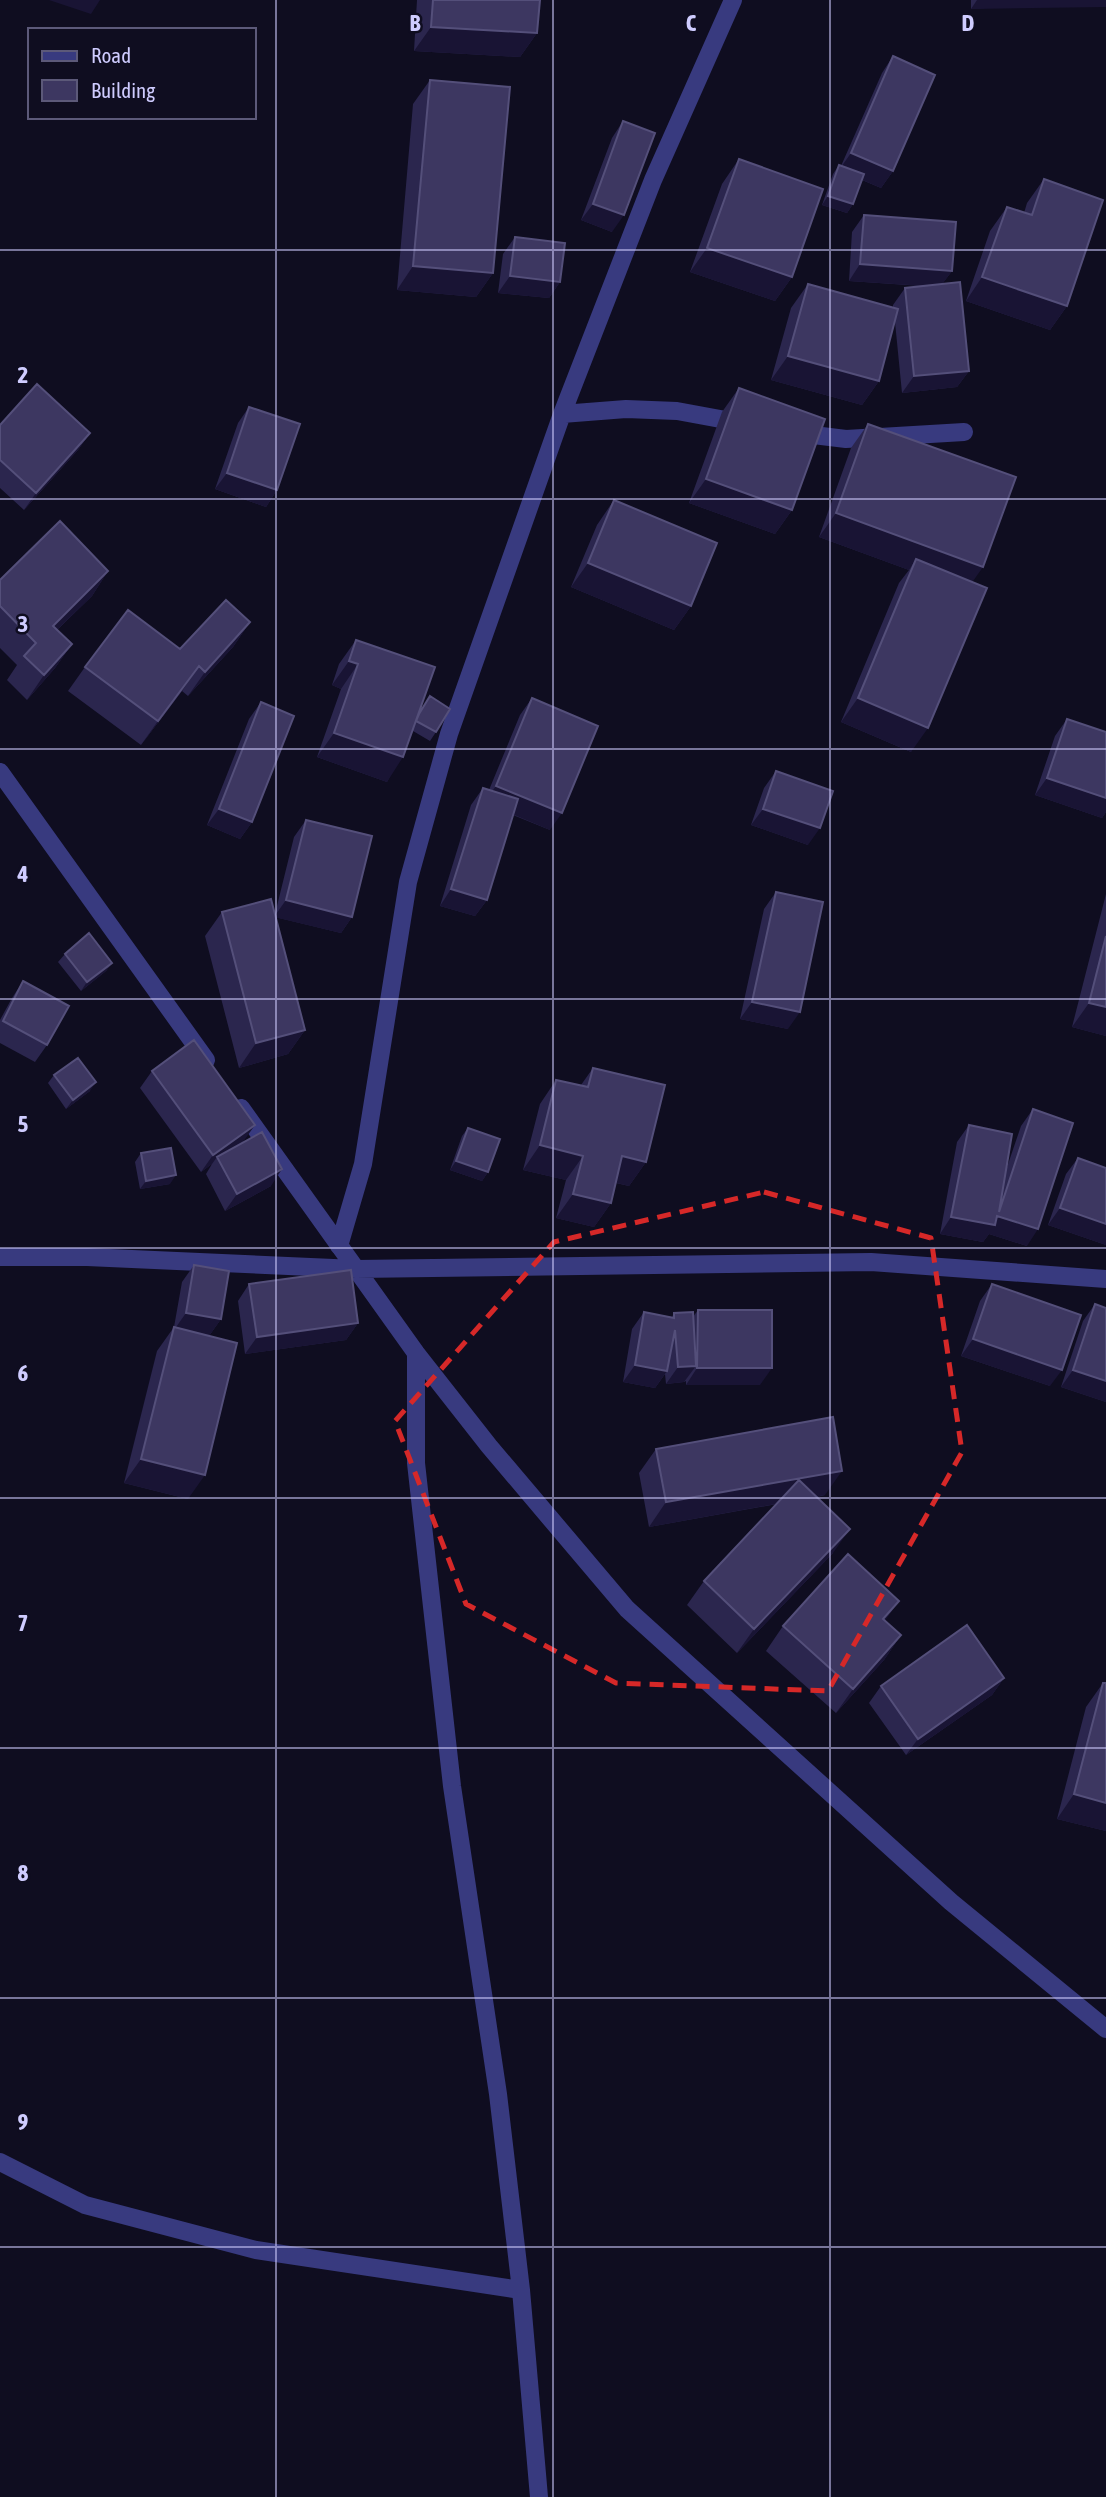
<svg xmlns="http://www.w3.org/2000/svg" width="1106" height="2497" viewBox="0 0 1106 2497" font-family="'Asap Condensed',sans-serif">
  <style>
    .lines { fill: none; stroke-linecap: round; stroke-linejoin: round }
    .minor { stroke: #383a7f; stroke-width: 18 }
    .wall { fill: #2b264e }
    .shaded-wall { fill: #191434 }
    .building { fill: #3d3761; stroke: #544f7a; stroke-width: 2 }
    .marked { fill: none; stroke: #d62828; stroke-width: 5; stroke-dasharray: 14 9; stroke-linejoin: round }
    .grid { fill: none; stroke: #cfccff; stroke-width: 2; stroke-opacity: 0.55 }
    .grid-label { font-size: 23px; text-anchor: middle; font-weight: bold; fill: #cfccff; stroke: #0f0d20; stroke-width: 5; stroke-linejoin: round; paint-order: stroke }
  </style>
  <rect width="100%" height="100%" fill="#0f0d20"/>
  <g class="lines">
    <path class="minor" d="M562 414 626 409 677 411 742 423
      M797 433 846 439 964 432
      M0 772 206 1060
      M241 1108 416 1353 489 1446 627 1609 951 1902 1106 2029
      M339 1246 363 1164 408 882 449 734 562 414 653 180 733 0
      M0 1257H87L356 1269 871 1262 1106 1279
      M416 1353V1463L452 1786 498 2094 521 2290 539 2497
      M0 2162 85 2205 256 2250 521 2290"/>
  </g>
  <path class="wall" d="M417 0H540L537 33 520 57 414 51Z
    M971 0H1106L971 9Z
    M893 56V171L881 188 862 180 853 204 847 213 822 205 833 174 839 165 841 166 882 73Z
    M430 80 493 273 476 297 397 290 413 104Z
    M623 121 612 232 581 220 612 138Z
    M739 159 792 277 775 301 690 272 722 184Z
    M1044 179 1067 306 1050 330 966 301 990 231 1007 207 1024 213 1027 203Z
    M864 215 952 271 942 284 969 371 957 387 902 393 895 322 879 381 862 405 771 380 791 308 808 284 893 308V305L905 288 922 286 849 281 852 232Z
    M515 237 560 282 549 298 498 293 503 254Z
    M739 388 792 510 775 534 689 503 722 412Z
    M249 407 277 490 266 507 215 489 238 423Z
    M868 424 972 582 911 752 841 722 899 583 909 570 819 537 851 448Z
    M0 425 90 433 78 450 24 510 0 488Z
    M614 500 691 606 674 630 571 587 597 525Z
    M108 571 92 596 57 630 72 644 55 668 27 700 7 680 17 665 0 648V580Z
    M250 622 233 647 188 696 182 691 141 745 68 691 85 667 180 649Z
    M356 640 420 711 430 696 436 732 430 741 413 731 387 782 317 757 341 689 332 685 339 664Z
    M532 698 550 830 513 815 487 900 475 916 440 906 471 805 483 788 489 790 520 715Z
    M261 702 252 822 240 839 207 825 249 719Z
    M1067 719 1106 732V812L1102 818 1035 795 1055 736Z
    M776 771 808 845 751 825 764 788Z
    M306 820 352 917 341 933 275 917 305 1030 288 1054 239 1068 205 936 222 912 275 914 294 837Z
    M776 892 788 1029 740 1019 764 909Z
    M1106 894V1036L1072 1027Z
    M65 954 112 963 106 971 81 991 58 962Z
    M23 981 47 1045 35 1062 0 1043V1020L12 998Z
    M593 1068 646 1162 629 1186 616 1183 611 1203 594 1227 556 1218 566 1180 523 1170 540 1104 556 1080 581 1085Z
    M152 1071 243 1142 236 1147 271 1186 225 1211 206 1174 212 1164 201 1172 140 1088Z
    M54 1075 90 1091 66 1109 48 1083Z
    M1033 1109 1027 1246 989 1234 983 1242 940 1234 957 1142 969 1125 1005 1173 1021 1126Z
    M468 1128 488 1172 482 1181 450 1170 462 1136Z
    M141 1153 170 1184 140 1189 135 1162Z
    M1078 1158 1106 1168V1245L1048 1225 1066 1174Z
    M194 1265 221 1319 209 1336 188 1499 124 1483 157 1351 174 1327 182 1282Z
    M249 1284 358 1323 346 1340 245 1354 238 1301Z
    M992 1284 1050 1386 961 1356 980 1301Z
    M1095 1304 1106 1308V1402L1061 1387 1083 1321Z
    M698 1310 760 1385H686V1381L684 1382 666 1384 665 1374 655 1388 623 1382 632 1329 644 1312 672 1317 674 1313 693 1317Z
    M656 1449 825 1495 817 1497 833 1553 737 1653 687 1605 704 1581 777 1504 649 1527 639 1473Z
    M885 1621 901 1635 884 1660 836 1713 766 1651 783 1626Z
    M1004 1678 992 1695 906 1755 869 1703 881 1686Z
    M1103 1683H1106V1831L1057 1819 1086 1707Z"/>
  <path class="shaded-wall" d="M49 0H100L91 14Z
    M977 0H1106V7L971 9Z
    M431 27 537 33 520 57 414 51Z
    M851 153 893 171 881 188 839 170Z
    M828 196 853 204 847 213 822 205Z
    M593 204 624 215 612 232 581 220Z
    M707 248 792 277 775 301 690 272Z
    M860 264 952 271 940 287 849 281Z
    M413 266 493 273 476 297 397 290Z
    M510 276 560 282 549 298 498 293Z
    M982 277 1067 306 1050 330 966 301Z
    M788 356 879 381 862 405 771 380Z
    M969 371 957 387 902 393 914 376Z
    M90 433 78 450 24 510 36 493Z
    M227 473 277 490 266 507 215 489Z
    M706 479 792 510 775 534 689 503Z
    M836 513 983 567 966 591 916 559 909 570 819 537Z
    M588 563 691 606 674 630 571 587Z
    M108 571 92 596 36 650 53 626Z
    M250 622 233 647 188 696 205 672Z
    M72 644 55 668 27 700 44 675Z
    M349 661 358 664 341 689 332 685Z
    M199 666 182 691 141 745 158 721Z
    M858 698 928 728 911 752 841 722Z
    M334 733 403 757 387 782 317 757Z
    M1047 778 1106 798V812L1102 818 1035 795Z
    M496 786 562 813 550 830 484 802Z
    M219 809 252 822 240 839 207 825Z
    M763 809 820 828 808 845 751 825Z
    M451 889 487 900 475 916 440 906Z
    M286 900 352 917 341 933 274 917Z
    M112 963 106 971 81 991 87 982Z
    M752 1002 800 1012 788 1029 740 1019Z
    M1089 1003 1106 1007V1036L1072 1027Z
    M305 1030 288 1054 239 1068 256 1043Z
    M96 1082 90 1091 66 1109 73 1100Z
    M255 1125 243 1142 219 1159 217 1157 212 1164 201 1172 213 1155Z
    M540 1145 583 1156 566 1180 523 1170Z
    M622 1156 646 1162 629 1186 605 1180Z
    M456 1161 488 1172 482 1181 450 1170Z
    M282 1169 271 1186 225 1211 237 1194Z
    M176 1175 170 1184 140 1189 146 1181Z
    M573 1194 611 1203 594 1227 556 1218Z
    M1060 1208 1106 1224V1245L1048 1225Z
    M997 1216 1038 1229 1027 1246 989 1234 983 1242 940 1234 951 1217Z
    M186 1313 221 1319 209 1336 174 1330Z
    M358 1323 346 1340 245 1354 257 1337Z
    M973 1339 1062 1370 1050 1386 961 1356Z
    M635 1365 667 1371 655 1388 623 1382Z
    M696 1366 684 1382 666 1384 678 1367Z
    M697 1368H772L760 1385H686Z
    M1073 1370 1106 1381V1402L1061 1387Z
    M141 1459 205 1475 188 1499 124 1483Z
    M842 1471 825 1495 649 1527 666 1502Z
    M850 1529 833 1553 737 1653 754 1629Z
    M899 1601 882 1625 883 1619Z
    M901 1635 884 1660 836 1713 853 1689Z
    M1004 1678 992 1695 906 1755 918 1739Z
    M1074 1794 1106 1803V1831L1057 1819Z"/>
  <path class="building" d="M433 0H540L537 33 431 27Z
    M893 56 935 75 893 171 851 153Z
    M430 80 510 87 493 273 413 266Z
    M623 121 655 133 624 215 593 204Z
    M739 159 823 189 792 277 707 248Z
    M839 165 864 174 853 204 828 196Z
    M1044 179 1103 200 1067 306 982 277 1007 207 1032 215Z
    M864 215 956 222 952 271 860 264Z
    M515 237 565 243 560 282 510 276Z
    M960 282 969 371 914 376 905 288Z
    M808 284 898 309 879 381 788 356Z
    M37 384 90 433 36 493 0 460V425Z
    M739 388 825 419 792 510 706 479Z
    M249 407 300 424 277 490 227 473Z
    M868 424 1016 477 983 567 836 513Z
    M614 500 717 543 691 606 588 563Z
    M60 521 108 571 53 626 72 644 44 675 24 656 36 643 0 606V580Z
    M916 559 987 588 928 728 858 698Z
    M226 600 250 622 205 672 199 666 158 721 85 667 128 610 180 649Z
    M356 640 435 667 403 757 334 733 358 664 349 661Z
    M430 696 450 709 436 732 416 721 419 714Z
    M532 698 598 726 562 813 496 786Z
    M261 702 294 716 252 822 219 809Z
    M1067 719 1106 732V798L1047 778Z
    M776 771 833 791 820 828 763 809Z
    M483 788 518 799 487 900 451 889Z
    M306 820 372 836 352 917 286 900Z
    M776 892 823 902 800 1012 752 1002Z
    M271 899 305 1030 256 1043 222 912Z
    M89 933 112 963 87 982 65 954Z
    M1106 936V1007L1089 1003Z
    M23 981 69 1006 47 1045 3 1021Z
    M194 1040 255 1125 213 1155 152 1071Z
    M78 1058 96 1082 73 1100 54 1075Z
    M593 1068 665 1085 646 1162 622 1156 611 1203 573 1194 583 1156 540 1145 556 1080 588 1087Z
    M1033 1109 1073 1123 1038 1229 997 1216 995 1225 951 1217 969 1125 1012 1134 999 1212Z
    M468 1128 500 1139 488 1172 456 1161Z
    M262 1132 282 1169 237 1194 217 1157Z
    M171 1148 176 1175 146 1181 141 1153Z
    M1078 1158 1106 1168V1224L1060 1208Z
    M194 1265 229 1271 221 1319 186 1313Z
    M351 1270 358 1323 257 1337 249 1284Z
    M992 1284 1081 1315 1062 1370 973 1339Z
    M1095 1304 1106 1308V1381L1073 1370Z
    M698 1310H772V1368H697Z
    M644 1312 674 1318V1313L693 1312 696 1366 678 1367 675 1330 667 1371 635 1365Z
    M174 1327 237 1343 205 1475 141 1459Z
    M833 1417 842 1471 666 1502 656 1449Z
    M799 1480 850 1529 754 1629 704 1581Z
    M848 1554 899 1601 883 1619 901 1635 853 1689 783 1626Z
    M967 1625 1004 1678 918 1739 881 1686Z
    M1103 1683H1106V1803L1074 1794Z"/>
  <path class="marked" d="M764 1192 931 1238 962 1452 828 1691 616 1683 466 1604 395 1421 554 1242Z"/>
  <path class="grid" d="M276 0V2497M553 0V2497M830 0V2497M0 250H1106M0 499H1106M0 749H1106M0 999H1106M0 1248H1106M0 1498H1106M0 1748H1106M0 1998H1106M0 2247H1106"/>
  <g class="grid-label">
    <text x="415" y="31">B</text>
    <text x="691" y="31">C</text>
    <text x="968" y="31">D</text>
    <text x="23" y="383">2</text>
    <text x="23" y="632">3</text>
    <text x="23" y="882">4</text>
    <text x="23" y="1132">5</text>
    <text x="23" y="1381">6</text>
    <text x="23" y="1631">7</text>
    <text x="23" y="1881">8</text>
    <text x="23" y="2130">9</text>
  </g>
  <rect x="28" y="28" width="228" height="91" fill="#0f0d20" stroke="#5c5979" stroke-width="2"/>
  <rect x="42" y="51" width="35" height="10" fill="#383a7f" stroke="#5c5979" stroke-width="2"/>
  <text x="91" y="63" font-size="21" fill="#cfccff">Road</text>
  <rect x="42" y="80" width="35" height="21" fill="#3d3761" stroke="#5c5979" stroke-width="2"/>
  <text x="91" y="98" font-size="21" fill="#cfccff">Building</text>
</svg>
